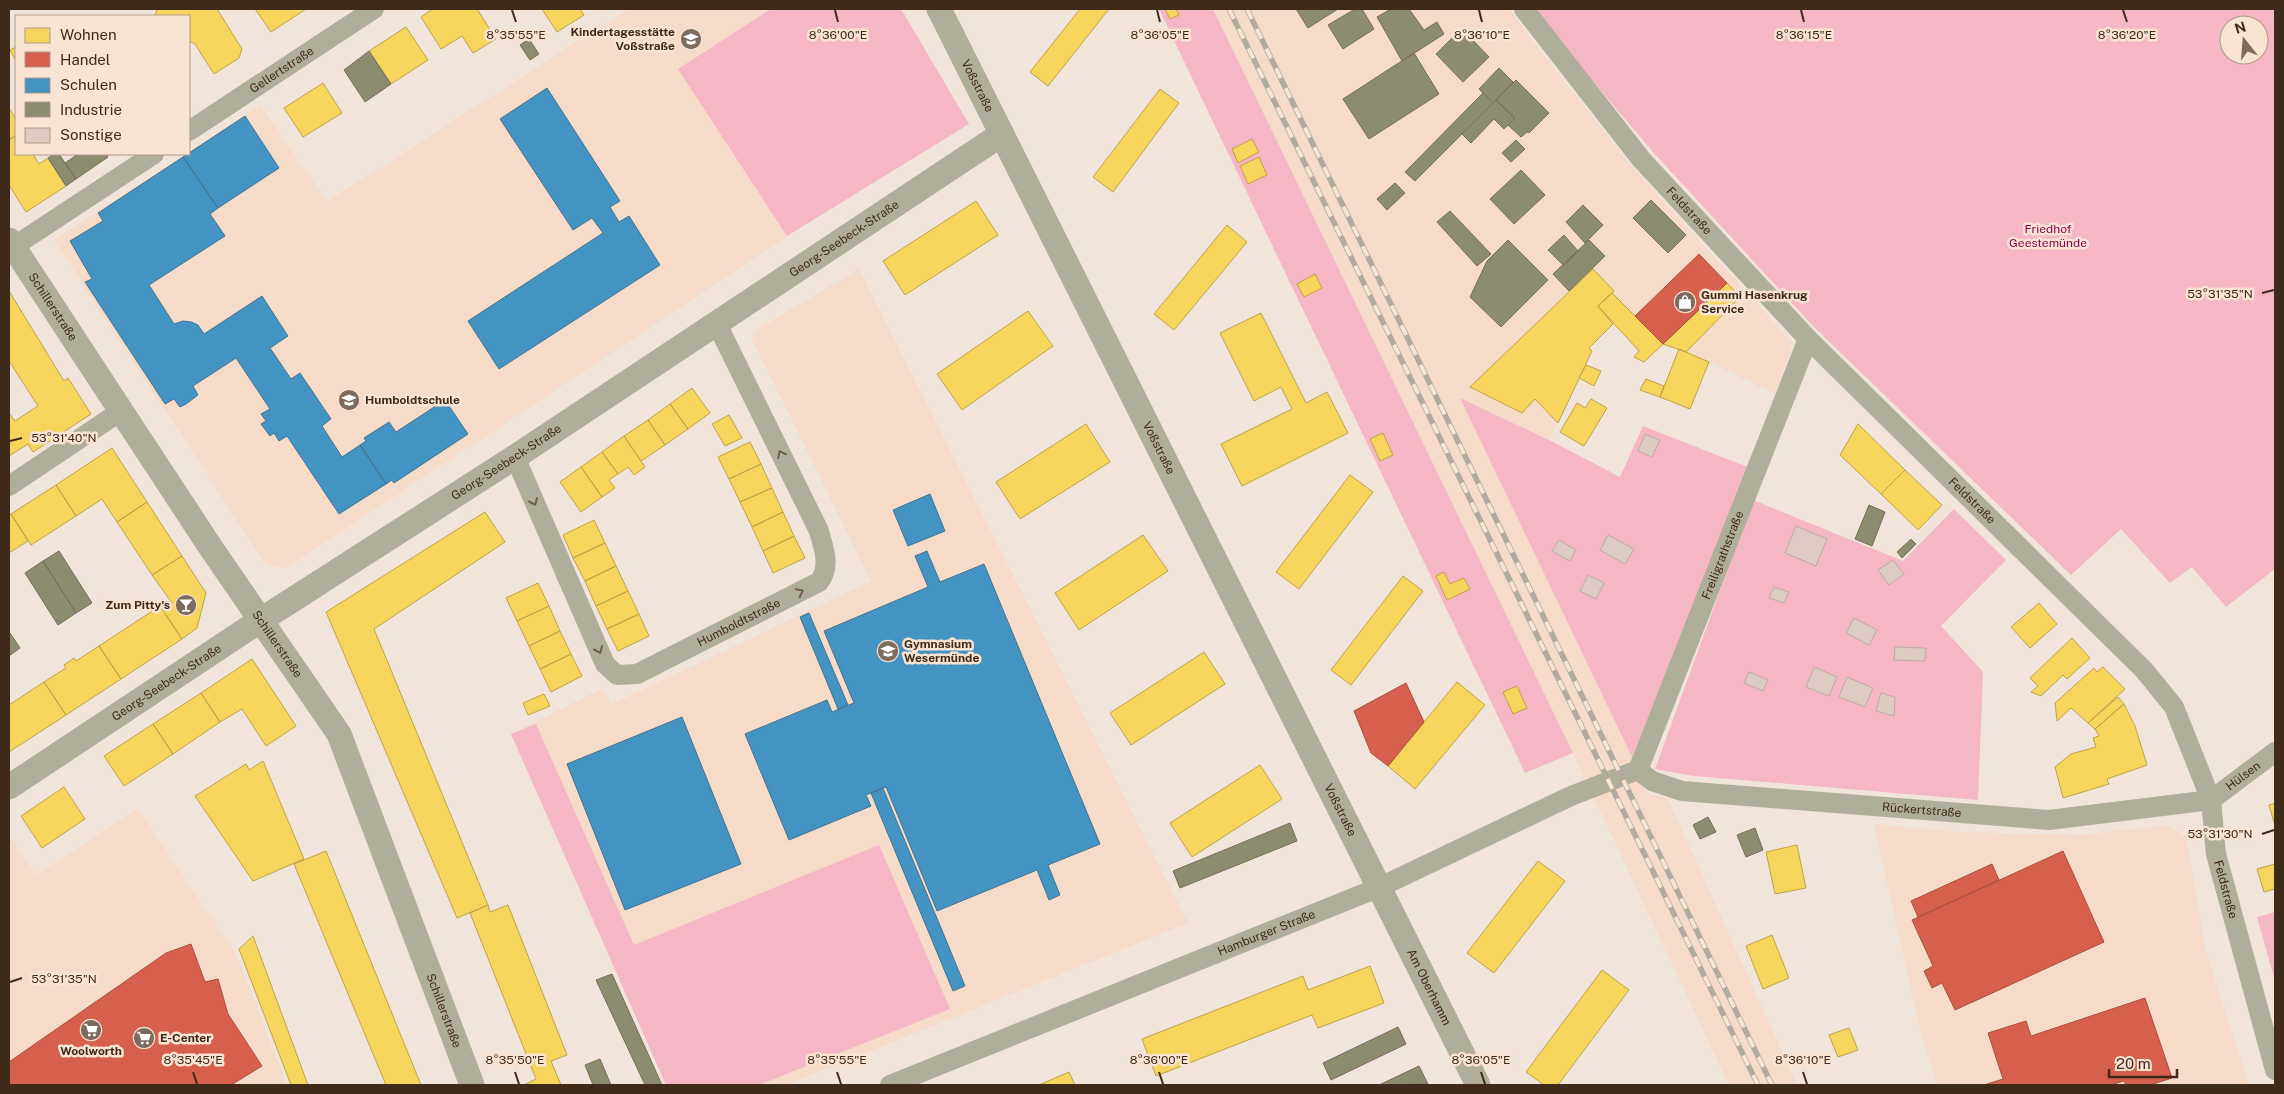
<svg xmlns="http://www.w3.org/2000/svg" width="2284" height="1094" viewBox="0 0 2284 1094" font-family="'Public Sans',sans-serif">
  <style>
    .built { fill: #f5dbc8 }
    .green { fill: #f5b6c6; fill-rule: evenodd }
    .homes { fill: #f6d55c; stroke: #bfa248 }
    .shops { fill: #d6604d; stroke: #a9503e }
    .schools { fill: #4393c3; stroke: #427490 }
    .industry { fill: #8c8c6e; stroke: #756f55 }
    .building { fill: #ddcbc3; stroke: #bcaba3 }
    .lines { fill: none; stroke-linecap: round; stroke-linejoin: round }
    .minor { stroke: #afae9a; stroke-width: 20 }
    .tertiary { stroke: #afae9a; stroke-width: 25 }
    .rail-casing { stroke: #b1ab9f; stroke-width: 5.5 }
    .rail { stroke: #f9e3d2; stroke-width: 4; stroke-dasharray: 11; stroke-linecap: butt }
    .oneway { stroke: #6c5f4d }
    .ticks { fill: none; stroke: #3f2a1a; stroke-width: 2 }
    .labels { text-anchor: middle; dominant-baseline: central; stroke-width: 5; stroke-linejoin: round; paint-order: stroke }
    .poi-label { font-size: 12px; font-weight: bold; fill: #3f2a1a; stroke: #f9e3d2; text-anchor: start }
    .street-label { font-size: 12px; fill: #3f2a1a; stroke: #f9e3d2 }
    .park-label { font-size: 12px; fill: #8e004c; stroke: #f9e3d2 }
    .ticks-label { font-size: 12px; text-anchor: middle; fill: #3f2a1a; stroke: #f9e3d2; stroke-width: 5; stroke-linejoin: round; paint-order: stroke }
  </style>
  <rect width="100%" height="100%" fill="#f0e4db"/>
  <path class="built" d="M628 9H771L679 69 787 236 287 568 275 567 263 560 54 240 261 105 327 202Z
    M1213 9H1510L1527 34 1632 167 1793 343 1775 394 1709 362 1664 344 1644 362 1634 357 1639 351 1613 324 1589 348 1592 351 1549 440 1461 399 1632 757 1637 773 1647 793 1668 799 1797 1085H1729L1573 753Z
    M859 269 1188 923 786 1085H666L511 734 601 689 611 705 871 581 752 339 753 332Z
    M138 808 236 954 287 1085H9V834L36 875Z
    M1874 824 1954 832 2083 835 2168 825 2186 837 2205 948 2249 1085H1938L1922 1038Z"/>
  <path class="green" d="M771 9H901L969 124 787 236 678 69Z
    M1159 9H1213L1573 753 1525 773Z
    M1535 9H2275V569L2226 607 2192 567 2170 583 2121 529 2071 575 1812 325 1653 152 1547 27ZM2229 25H2259V55H2229Z
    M1460 398 1549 440 1620 477 1643 426 1750 468 1632 757Z
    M1753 500 1903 561 1954 509 2006 560 1941 626 1983 672 1978 800 1694 776 1655 769Z
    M536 724 634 945 879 845 950 1009 759 1085H666L511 734Z
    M2275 912V981L2257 917Z"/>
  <path class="homes" d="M157 9H217L242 49 239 58 214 74 195 44 189 41V16H155Z
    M255 9H306L271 32Z
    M433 9H477L496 39 473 53 462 36 441 49 421 17Z
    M542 9H580L584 15 557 32Z
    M1080 9H1109L1048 86 1030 72Z
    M1165 9H1176L1179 15 1170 19Z
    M406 27 428 60 391 84 369 51Z
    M16 47V61L10 50Z
    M323 83 342 113 303 137 284 108Z
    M1160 89 1179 103 1113 192 1093 177Z
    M9 108 16 119V135L9 140Z
    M16 135V154H33L39 164 48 158 66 186 26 212 9 185V140Z
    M1252 139 1259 152 1238 163 1232 149Z
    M1259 157 1267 175 1248 184 1240 166Z
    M976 201 998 235 905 295 883 261Z
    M1227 225 1247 242 1174 330 1154 314Z
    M1593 269 1614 291 1598 306 1613 324 1589 348 1592 351 1558 423 1535 399 1522 413 1470 387Z
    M1315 274 1322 288 1304 297 1297 284Z
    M1727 283 1740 297 1686 352 1663 344Z
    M9 291 64 381 68 378 91 414 33 452 28 444 9 456V413L15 421 38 406 9 361Z
    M1612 293 1663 344 1644 362 1634 357 1639 351 1598 306Z
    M1028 311 1053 346 962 410 937 374Z
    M1261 313 1306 403 1327 392 1348 433 1242 486 1221 444 1292 409 1281 387 1254 401 1220 333Z
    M1679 349 1709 362 1690 409 1660 397Z
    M1586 365 1601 371 1594 386 1579 378Z
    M1646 379 1664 386 1660 397 1640 390Z
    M692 388 710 413 688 429 670 404Z
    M1591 399 1607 408 1584 446 1560 432 1577 403 1585 408Z
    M670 404 688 429 665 445 648 420Z
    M729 415 742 438 725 446 712 424Z
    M648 420 665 445 641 461 624 436Z
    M1086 424 1110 462 1020 519 996 482Z
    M1858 424 1905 470 1881 494 1840 455Z
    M1383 433 1393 455 1380 461 1370 439Z
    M624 436 645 467 634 475 628 467 618 474 602 452Z
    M750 442 761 464 729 479 718 457Z
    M112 448 147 502 117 522 102 499 76 516 56 485Z
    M602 452 618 474 609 480 615 488 602 497 581 467Z
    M761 464 772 488 740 502 729 479Z
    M581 467 602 497 581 512 560 482Z
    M1905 470 1942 505 1918 530 1881 494Z
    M1350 475 1373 492 1299 589 1276 572Z
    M56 485 76 516 31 545 11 514Z
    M772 488 783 512 752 527 740 502Z
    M147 502 182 556 152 575 117 522Z
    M485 512 505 542 374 629 488 905 457 918 326 612Z
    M783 512 794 536 763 551 752 527Z
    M11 514 28 541 9 553V515Z
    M594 520 605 543 573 558 563 535Z
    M1143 535 1168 571 1079 630 1055 593Z
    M794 536 805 558 773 573 763 551Z
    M605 543 616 566 585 581 573 558Z
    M182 556 206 593 197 628 182 639 162 609 172 603 152 575Z
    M616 566 628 591 596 606 585 581Z
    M1444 572 1450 584 1464 578 1470 589 1447 600 1436 576Z
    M1403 576 1423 591 1351 685 1331 670Z
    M538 583 549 606 517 621 506 598Z
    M628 591 639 614 607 629 596 606Z
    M2039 603 2057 624 2030 648 2011 627Z
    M160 606 182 639 121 679 99 646Z
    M549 606 560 631 529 646 517 621Z
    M639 614 649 636 618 651 607 629Z
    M560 631 571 654 540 669 529 646Z
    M2072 638 2090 658 2067 679 2063 675 2041 696 2031 692 2038 686 2030 678Z
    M99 646 121 679 66 715 44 682 66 668 64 665 74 658 76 661Z
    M1204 652 1225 684 1131 745 1110 713Z
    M571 654 582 676 551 692 540 669Z
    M252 659 296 726 266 746 242 709 220 722 201 693Z
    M2103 667 2125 689 2088 723 2071 708 2057 721 2055 703 2094 668 2097 672Z
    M44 682 66 715 9 752V705Z
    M1457 682 1485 705 1415 789 1388 766Z
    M1517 686 1527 708 1513 714 1503 692Z
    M201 693 220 722 173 754 153 724Z
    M544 694 550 706 528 715 523 703Z
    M2118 697 2124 704 2095 729 2088 723Z
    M2124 704 2135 726 2147 765 2107 779 2109 784 2063 798 2055 767 2071 754 2096 747 2093 738 2099 736 2095 729Z
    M153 724 173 754 124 786 104 756Z
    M263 761 304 859 253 881 195 796 246 764 249 770Z
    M1260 765 1282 799 1192 857 1170 823Z
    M64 787 85 819 42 848 21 816Z
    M2275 803V826L2269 805Z
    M1797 845 1806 888 1775 894 1766 852Z
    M326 851 369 957 421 1085H386L294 864Z
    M1538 861 1565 881 1494 973 1467 953Z
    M2275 864V889L2264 892 2257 869Z
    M488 905 490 912 508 905 567 1055 551 1061 561 1085H524L536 1079 470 913Z
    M1772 935 1789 978 1763 989 1746 946Z
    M253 936 308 1085H291L239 949Z
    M1370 966 1384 1003 1318 1028 1312 1015 1156 1076 1142 1039 1303 976 1308 990Z
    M1602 970 1629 990 1558 1085H1544L1526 1072Z
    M1849 1028 1858 1050 1838 1057 1829 1035Z
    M1069 1072 1075 1085H1039Z"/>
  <path class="shops" d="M1699 254 1727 283 1663 344 1635 316Z
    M1406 683 1424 722 1388 766 1371 753 1354 711Z
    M2063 851 2104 942 1955 1010 1942 983 1932 988 1924 971 1933 966 1912 920Z
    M1992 864 1999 880 1918 917 1911 901Z
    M191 944 205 982 218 979 228 1014 262 1066 231 1085H9V1062L166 953Z
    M2145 998 2172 1078 2150 1085H2126L2124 1081 2110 1085H1984L2003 1079 1988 1033 2026 1021 2031 1036Z"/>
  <path class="schools" d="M547 88 620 201 610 207 619 222 629 216 660 265 499 369 468 321 603 233 592 218 573 230 500 119Z
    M245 116 279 168 218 208 183 157Z
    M183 157 218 208 210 214 225 236 149 285 174 324 183 321 191 322 198 325 204 334 262 296 288 336 270 348 291 379 300 373 331 419 322 426 342 457 360 445 386 484 339 514 287 436 279 441 274 433 270 436 261 424 266 421 261 414 270 409 236 358 193 386 198 395 186 404 180 407 174 399 165 404 85 282 92 279 70 241 103 221 98 213Z
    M445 400 468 434 394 483 392 480 386 484 360 445 366 441 364 438 389 422 396 432Z
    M930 494 945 531 908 546 893 510Z
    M927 551 940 582 984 564 1100 844 1048 865 1060 895 1049 900 1037 870 937 911 886 787 866 795 871 806 789 840 745 734 827 700 832 712 854 703 824 631 928 587 915 556Z
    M809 613 848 705 838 709 800 617Z
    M682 717 741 864 625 910 567 764Z
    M883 788 965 986 953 991 871 793Z"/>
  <path class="industry" d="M1296 9H1338L1308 28Z
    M1355 9H1362L1374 29 1343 49 1328 25Z
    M1391 9H1409L1424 30 1437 22 1444 34 1402 61 1377 17Z
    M1467 34 1489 57 1463 82 1436 54 1452 38 1458 43Z
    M529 39 539 54 530 60 520 45Z
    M369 51 391 84 365 102 344 70Z
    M1414 53 1439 94 1369 139 1343 99Z
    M1499 68 1513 82 1493 103 1479 89Z
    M1516 80 1549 113 1529 133 1527 132 1521 137 1508 125 1515 118 1496 100Z
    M1483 93 1493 103 1415 181 1405 172Z
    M1496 100 1515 118 1504 129 1494 119 1471 143 1462 134Z
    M1516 140 1525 149 1511 162 1502 153Z
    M54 154H59L76 179 66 186 48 158Z
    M78 154H106L108 157 76 179 65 163Z
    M1521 170 1545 195 1514 224 1490 199Z
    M1395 183 1405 193 1387 210 1377 199Z
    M1651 200 1686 235 1668 253 1633 218Z
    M1583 205 1603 225 1585 243 1566 222Z
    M1450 211 1491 254 1477 266 1437 222Z
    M1564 235 1578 251 1564 266 1548 250Z
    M1508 240 1548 280 1501 327 1470 297 1487 261Z
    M1589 240 1605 256 1569 291 1553 274Z
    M1869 505 1885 512 1872 546 1855 539Z
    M1911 539 1916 544 1902 558 1897 552Z
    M59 551 92 603 76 613 43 561Z
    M43 561 76 613 58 625 25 573Z
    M10 633 20 648 9 656V634Z
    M1708 817 1716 832 1700 839 1693 825Z
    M1290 823 1297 841 1180 888 1173 871Z
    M1755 828 1763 850 1746 857 1737 835Z
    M612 974 662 1085H645L596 980Z
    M1398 1027 1406 1044 1331 1080 1323 1063Z
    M600 1059 611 1085H593L585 1065Z
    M1419 1066 1428 1084 1379 1085Z"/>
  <path class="building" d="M1645 434 1660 440 1652 457 1638 451Z
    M1796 526 1827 539 1816 566 1785 553Z
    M1608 535 1634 549 1625 564 1600 550Z
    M1559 540 1576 550 1570 561 1552 551Z
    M1893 560 1904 574 1889 585 1878 570Z
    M1588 575 1604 583 1596 599 1580 591Z
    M1774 587 1789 592 1784 603 1769 598Z
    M1854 618 1877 630 1869 645 1846 633Z
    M1895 647 1926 648 1925 661 1894 660Z
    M1814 667 1837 677 1829 696 1806 687Z
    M1749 672 1768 680 1763 691 1744 683Z
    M1847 677 1873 688 1865 707 1839 697Z
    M1881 693 1895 697 1894 716 1876 711Z"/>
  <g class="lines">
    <g class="minor">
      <path id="s1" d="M1524 9 1641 159 1808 339 2144 670 2174 707 2211 800 2216 854 2275 1070"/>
      <path id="s2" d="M189 131 374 9"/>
      <path d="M13 247 154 154"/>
      <path id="s3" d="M515 457 605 664 617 675 637 674 819 582C831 566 824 550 819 531L716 322"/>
      <path d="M9 486 121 411"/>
      <path id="s4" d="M1638 770 1652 781 1682 791 2049 820 2211 800 2275 752"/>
      <path id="s5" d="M1638 770 1808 339"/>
      <path id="s6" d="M890 1085 1380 887 1571 796 1638 770"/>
    </g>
    <g class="tertiary">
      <path id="s7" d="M939 9 1478 1085"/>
      <path id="s8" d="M9 240 211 548 339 734 472 1085"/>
      <path id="s9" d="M9 787 261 620 515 457 1002 134"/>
    </g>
    <g class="rail-casing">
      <path id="rail" d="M1229 9 1758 1085
        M1247 9 1772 1085"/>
    </g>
    <use href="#rail" class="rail"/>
  </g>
  <defs><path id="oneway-chevron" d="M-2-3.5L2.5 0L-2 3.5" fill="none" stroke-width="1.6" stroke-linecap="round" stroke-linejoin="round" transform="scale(1.25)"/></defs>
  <g class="oneway">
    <use href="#oneway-chevron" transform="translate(781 454) rotate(-116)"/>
    <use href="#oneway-chevron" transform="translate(534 502) rotate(66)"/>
    <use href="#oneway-chevron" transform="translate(800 592) rotate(-27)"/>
    <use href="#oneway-chevron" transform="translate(599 650) rotate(66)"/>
  </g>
  <path class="ticks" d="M512 10 516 22M835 10 838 22M1157 10 1160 22M1479 10 1482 22M1801 10 1804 22M2123 10 2127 22M2262 293 2274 290M10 441 22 438M2262 834 2274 830M10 982 22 978M193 1072 197 1084M515 1072 519 1084M837 1072 841 1084M1159 1072 1163 1084M1481 1072 1485 1084M1803 1072 1807 1084"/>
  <defs>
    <g id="school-disc" transform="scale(1.125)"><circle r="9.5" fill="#7d6b5e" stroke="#f9e3d2"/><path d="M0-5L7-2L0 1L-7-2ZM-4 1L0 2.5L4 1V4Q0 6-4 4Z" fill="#fff"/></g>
    <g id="shop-disc" transform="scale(1.125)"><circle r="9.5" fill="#7d6b5e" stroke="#f9e3d2"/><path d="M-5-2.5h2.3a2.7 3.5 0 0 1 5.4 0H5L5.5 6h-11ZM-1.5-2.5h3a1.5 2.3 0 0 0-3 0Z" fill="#fff"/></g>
    <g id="bar-disc" transform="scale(1.125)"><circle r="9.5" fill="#7d6b5e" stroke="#f9e3d2"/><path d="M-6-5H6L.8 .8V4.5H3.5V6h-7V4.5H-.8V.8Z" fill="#fff"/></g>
    <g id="supermarket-disc" transform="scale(1.125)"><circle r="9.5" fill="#7d6b5e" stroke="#f9e3d2"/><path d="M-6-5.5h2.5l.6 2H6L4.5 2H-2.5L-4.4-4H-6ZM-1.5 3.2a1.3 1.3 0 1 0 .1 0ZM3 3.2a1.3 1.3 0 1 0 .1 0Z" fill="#fff"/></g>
  </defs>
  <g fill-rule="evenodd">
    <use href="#school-disc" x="691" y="39"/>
    <use href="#shop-disc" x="1685" y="302"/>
    <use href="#school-disc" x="349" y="400"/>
    <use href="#bar-disc" x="186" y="605"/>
    <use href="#school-disc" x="888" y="651"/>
    <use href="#supermarket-disc" x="91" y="1030"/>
    <use href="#supermarket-disc" x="144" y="1038"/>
  </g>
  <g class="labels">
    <g class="poi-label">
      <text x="675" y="32" text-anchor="end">Kindertagesstätte<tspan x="675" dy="14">Voßstraße</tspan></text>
      <text x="1701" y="295">Gummi Hasenkrug<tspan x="1701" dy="14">Service</tspan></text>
      <text x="365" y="400">Humboldtschule</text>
      <text x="170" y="605" text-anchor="end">Zum Pitty's</text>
      <text x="904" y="644">Gymnasium<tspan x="904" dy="14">Wesermünde</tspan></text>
      <text x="160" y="1038">E-Center</text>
      <text x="91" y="1051" text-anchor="middle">Woolworth</text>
    </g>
    <g class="street-label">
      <text stroke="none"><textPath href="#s2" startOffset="111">Gellertstraße</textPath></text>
      <text stroke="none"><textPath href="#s7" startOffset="86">Voßstraße</textPath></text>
      <text stroke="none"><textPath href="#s1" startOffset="261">Feldstraße</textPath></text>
      <text stroke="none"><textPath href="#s9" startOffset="999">Georg-Seebeck-Straße</textPath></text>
      <text stroke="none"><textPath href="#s8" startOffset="80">Schillerstraße</textPath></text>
      <text stroke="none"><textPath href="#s7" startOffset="491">Voßstraße</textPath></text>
      <text stroke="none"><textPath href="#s9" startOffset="594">Georg-Seebeck-Straße</textPath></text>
      <text stroke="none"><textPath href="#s1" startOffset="666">Feldstraße</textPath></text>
      <text stroke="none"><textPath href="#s5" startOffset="231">Freiligrathstraße</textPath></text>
      <text stroke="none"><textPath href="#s3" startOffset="376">Humboldtstraße</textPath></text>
      <text stroke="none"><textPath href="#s8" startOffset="485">Schillerstraße</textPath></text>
      <text stroke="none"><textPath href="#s9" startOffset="189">Georg-Seebeck-Straße</textPath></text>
      <text stroke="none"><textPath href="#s4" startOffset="621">Hülsen</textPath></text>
      <text stroke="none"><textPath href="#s7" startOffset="896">Voßstraße</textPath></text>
      <text stroke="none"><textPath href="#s4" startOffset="290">Rückertstraße</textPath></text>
      <text stroke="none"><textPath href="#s1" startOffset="1146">Feldstraße</textPath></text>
      <text stroke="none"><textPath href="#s6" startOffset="406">Hamburger Straße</textPath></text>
      <text stroke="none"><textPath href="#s7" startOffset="1094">Am Oberhamm</textPath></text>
      <text stroke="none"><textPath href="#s8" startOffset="890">Schillerstraße</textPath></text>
    </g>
    <g class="park-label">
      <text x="2048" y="229">Friedhof<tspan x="2048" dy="14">Geestemünde</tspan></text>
    </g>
  </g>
  <g class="ticks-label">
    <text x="516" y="39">8°35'55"E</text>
    <text x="838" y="39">8°36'00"E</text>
    <text x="1160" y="39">8°36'05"E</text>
    <text x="1482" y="39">8°36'10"E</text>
    <text x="1804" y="39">8°36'15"E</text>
    <text x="2127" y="39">8°36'20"E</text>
    <text x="2220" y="298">53°31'35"N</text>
    <text x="64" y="442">53°31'40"N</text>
    <text x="2220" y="838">53°31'30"N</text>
    <text x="64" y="983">53°31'35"N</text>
    <text x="193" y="1064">8°35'45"E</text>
    <text x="515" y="1064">8°35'50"E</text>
    <text x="837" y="1064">8°35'55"E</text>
    <text x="1159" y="1064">8°36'00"E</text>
    <text x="1481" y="1064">8°36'05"E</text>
    <text x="1803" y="1064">8°36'10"E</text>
  </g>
  <rect width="2284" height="1094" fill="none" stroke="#3f2a1a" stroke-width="20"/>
  <rect x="15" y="15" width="175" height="140" fill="#f9e3d2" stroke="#af9988"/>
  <rect x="25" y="28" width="25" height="15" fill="#f6d55c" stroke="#af9988"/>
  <text x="60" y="40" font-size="15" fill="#3f2a1a">Wohnen</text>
  <rect x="25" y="52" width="25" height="15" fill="#d6604d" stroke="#af9988"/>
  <text x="60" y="65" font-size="15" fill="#3f2a1a">Handel</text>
  <rect x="25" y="78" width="25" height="15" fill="#4393c3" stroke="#af9988"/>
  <text x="60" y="90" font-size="15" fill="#3f2a1a">Schulen</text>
  <rect x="25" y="102" width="25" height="15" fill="#8c8c6e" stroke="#af9988"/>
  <text x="60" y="115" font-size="15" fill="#3f2a1a">Industrie</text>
  <rect x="25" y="128" width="25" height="15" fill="#ddcbc3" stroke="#af9988"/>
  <text x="60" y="140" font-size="15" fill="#3f2a1a">Sonstige</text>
  <g transform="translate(2244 40) rotate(343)"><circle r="24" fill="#f9e3d2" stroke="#af9988"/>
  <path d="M0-4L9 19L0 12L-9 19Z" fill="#7d6b5e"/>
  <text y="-8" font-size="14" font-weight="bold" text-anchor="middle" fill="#3f2a1a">N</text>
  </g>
  <path d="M2109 1069v8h68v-8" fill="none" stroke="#3f2a1a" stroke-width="2.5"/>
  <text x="2116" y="1069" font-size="15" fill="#3f2a1a" stroke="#f9e3d2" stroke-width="4" paint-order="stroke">20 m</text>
</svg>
